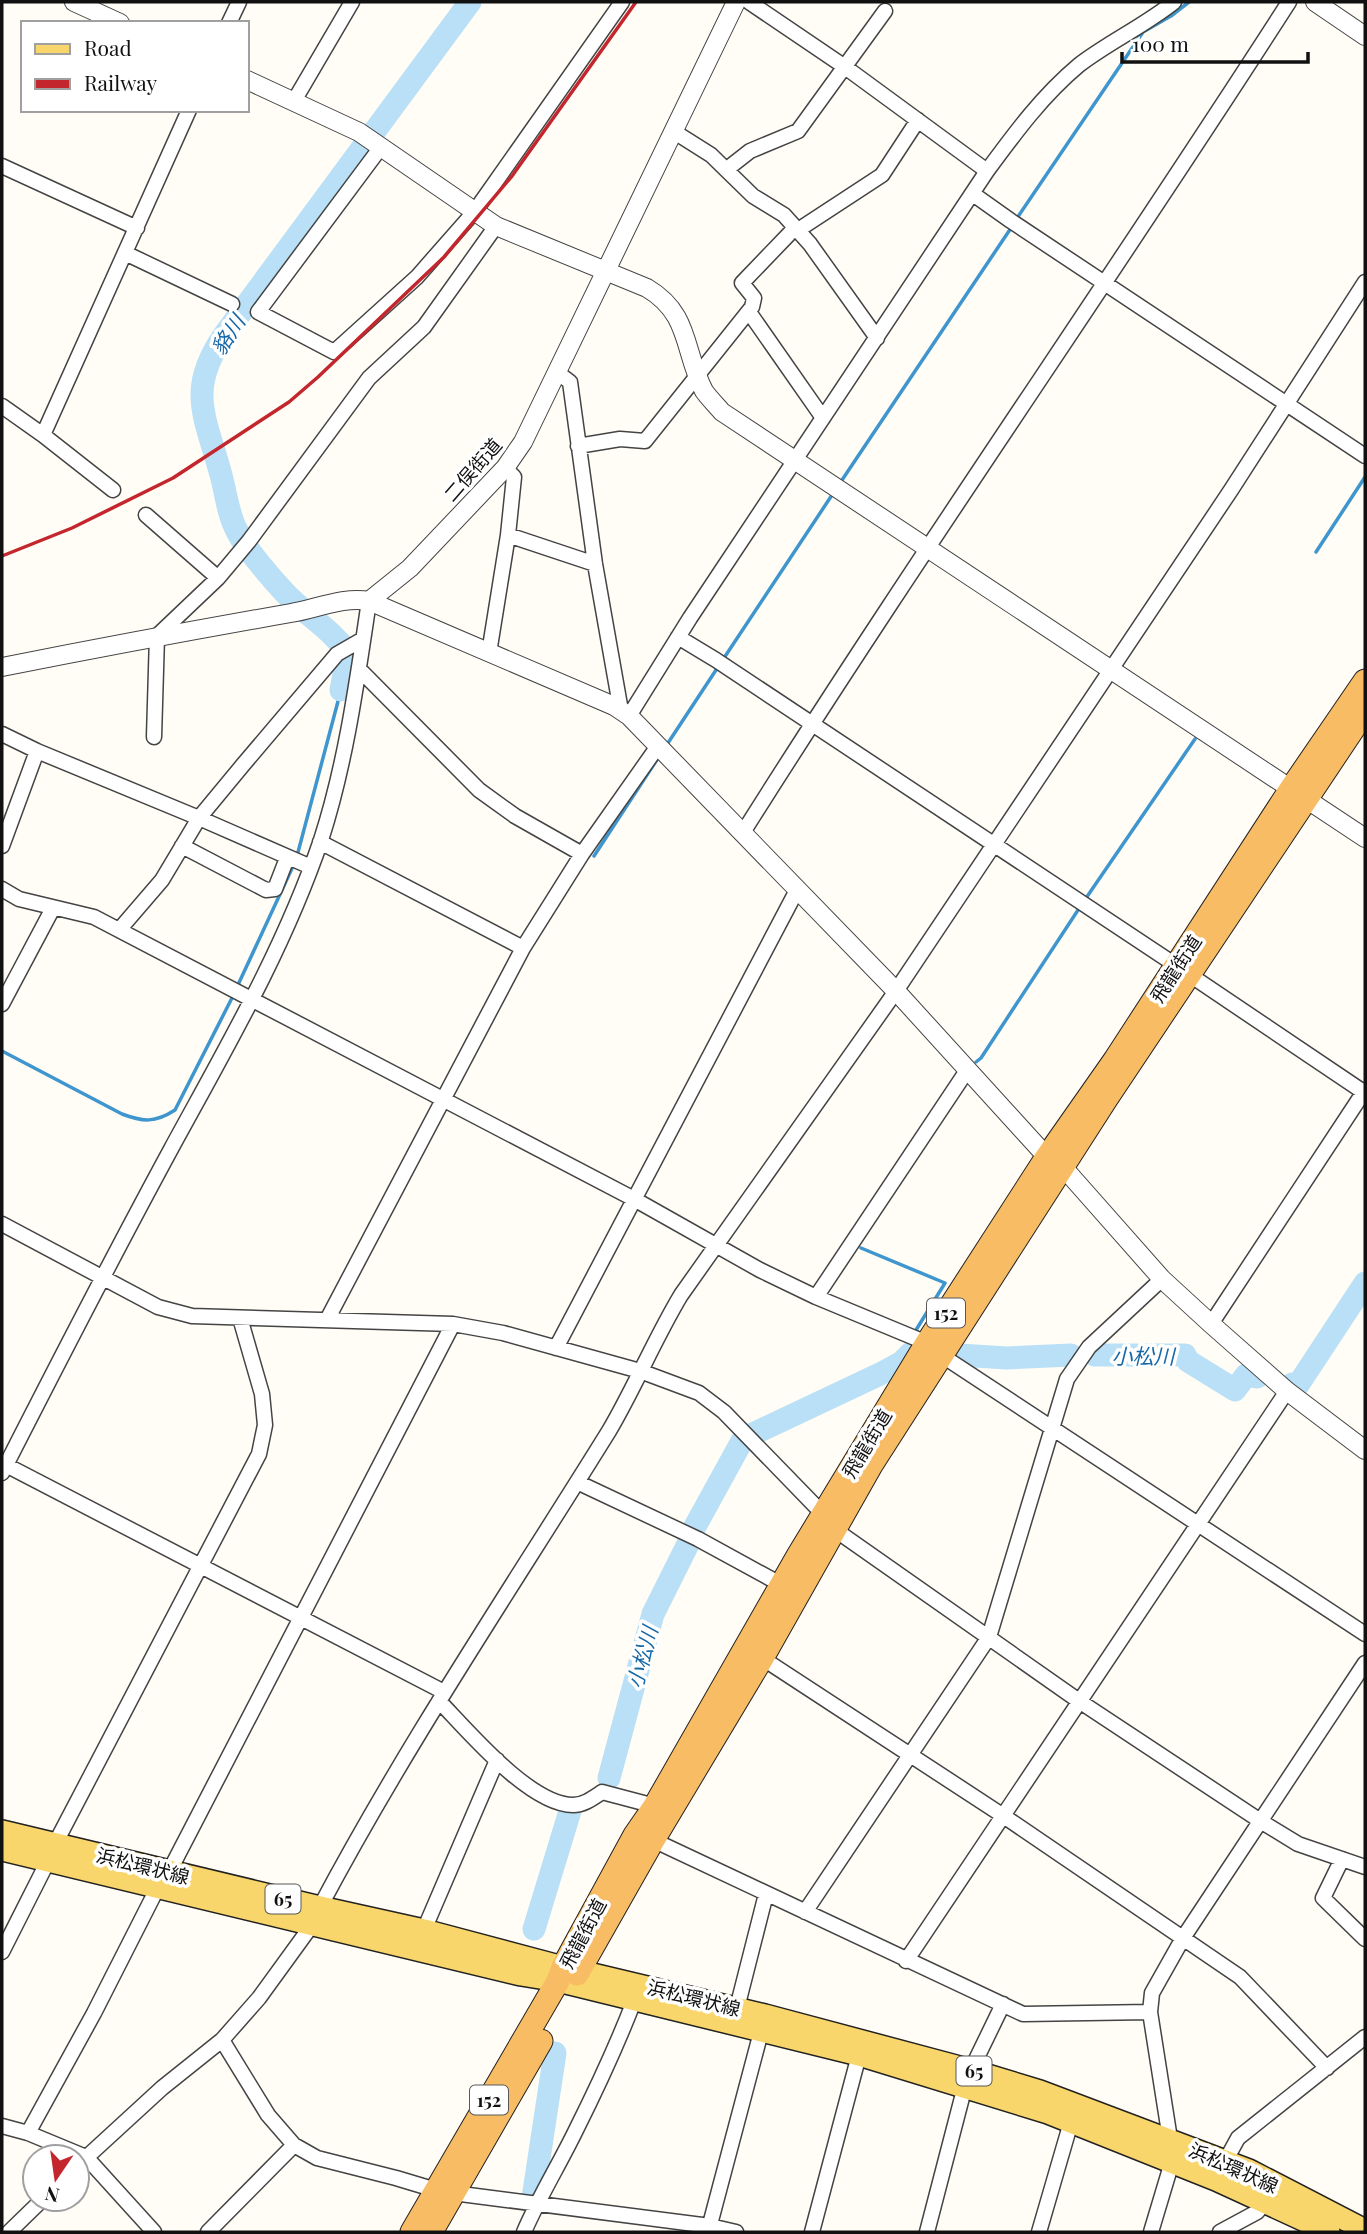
<svg xmlns="http://www.w3.org/2000/svg" width="1367" height="2234" viewBox="0 0 1367 2234" font-family="'Playfair Display','Noto Sans JP',serif">
  <style>
    .lines { fill: none; stroke-linecap: round; stroke-linejoin: round }
    .stream { stroke: #3f96cf; stroke-width: 3.5 }
    .river { stroke: #b9e0f7; stroke-width: 23 }
    .minor-casing { stroke: #444; stroke-width: 17 }
    .tertiary-casing { stroke: #444; stroke-width: 20 }
    .primary-casing { stroke: #222; stroke-width: 24 }
    .trunk-casing { stroke: #222; stroke-width: 25 }
    .minor { stroke: #fff; stroke-width: 14 }
    .tertiary { stroke: #fff; stroke-width: 18 }
    .primary { stroke: #f9d66b; stroke-width: 21 }
    .trunk { stroke: #f7bc64; stroke-width: 23 }
    .rail { stroke: #c4262e; stroke-width: 3.5 }
    .labels { text-anchor: middle; dominant-baseline: central; stroke-width: 7; stroke-linejoin: round; paint-order: stroke }
    .shield { fill: #fff; stroke: #585858; stroke-width: 2 }
    .shield-label { font-size: 18px; font-weight: bold; fill: #111 }
    .street-label { font-size: 19px; fill: #111; stroke: #fff }
    .water-label { font-size: 21px; font-style: italic; fill: #1768a6; stroke: #fff }
  </style>
  <rect width="100%" height="100%" fill="#fffdf5"/>
  <g class="lines">
    <path class="stream" d="M1015 221 1143 32 1171 16 1189 2
      M840 483 1011 228
      M1316 552 1365 477
      M722 661 834 492
      M666 746 718 667
      M297 856 341 690
      M594 856 660 755
      M1084 901 1195 739
      M237 987 294 864
      M2 1051 122 1114C143 1122 155 1123 175 1110L234 994
      M976 1062 981 1058 1080 907
      M861 1248 945 1283 916 1330 921 1335"/>
    <path class="river" d="M341 690 348 653C331 629 306 615 286 594 273 580 245 548 237 531 228 515 226 493 221 475 205 416 186 389 225 334L470 2
      M959 1355 1007 1358 1071 1355
      M1095 1355H1185L1188 1361 1235 1390 1246 1375 1257 1377
      M1292 1384 1298 1385 1365 1283
      M753 1434 880 1374 902 1362 911 1353
      M692 1532 742 1441
      M609 1778 653 1614 689 1542
      M534 1929 570 1811
      M533 2198 555 2053"/>
    <g class="minor-casing">
      <path id="minor" d="M749 2 845 67 987 171
        M229 23 239 2
        M294 101 352 2
        M673 131 711 155 753 196 784 215 810 244 877 338
        M381 147 258 312 334 352 417 277 475 211 622 2
        M2 166 137 228
        M727 169 750 151 798 131 885 11
        M973 194 1011 221 1365 456
        M125 253 232 304
        M749 312 823 418
        M558 373 570 382 595 564 621 711
        M2 406 43 435 189 110
        M43 435 113 490
        M578 446 620 439 645 441 752 307 754 298 742 283 791 232 798 230 882 175 918 120
        M505 468 514 477 508 535 595 564
        M146 515 218 578
        M678 637 716 660 1177 966
        M489 653 508 535
        M359 669 479 790 515 816 582 854
        M629 716 690 618 987 171C1015 133 1042 96 1079 65 1109 42 1144 26 1174 2
        M2 734 37 751 199 818 311 867
        M154 737 157 636 218 578 249 541 369 378 424 327 496 226
        M742 834C919 553 1110 281 1289 2
        M320 842 523 948
        M2 846 37 751
        M182 846 266 890 275 889 287 858
        M2 889 19 899 94 917 634 1199 760 1270 816 1297 927 1343
        M119 930 162 880 199 818 242 766 337 654 363 639
        M1190 975 1365 1093
        M2 1004 53 908
        M2 1224 158 1307 192 1316 453 1324 503 1333 640 1371 699 1393 724 1412 824 1515
        M816 1297 968 1069
        M328 1318 523 948 582 854 658 746
        M1211 1324 1365 1090
        M556 1348 797 890
        M941 1355 1365 1634
        M2 1463 444 1692
        M2 1473C57 1365 113 1256 171 1149 226 1048 284 949 321 840 346 763 357 681 369 601
        M577 1482 698 1539 782 1585
        M834 1529 1079 1701 1262 1822 1298 1844 1365 1867
        M762 1658 1002 1815 1240 1977 1327 2068
        M439 1701C468 1731 530 1805 573 1805 584 1805 593 1798 602 1792L655 1806
        M653 1840 1023 2014 1150 2012
        M55 1844 259 1454 265 1425 262 1394 240 1318
        M1342 1859 1323 1898 1365 1939
        M169 1872 453 1324
        M320 1907C407 1743 511 1589 609 1431 635 1387 654 1340 681 1295L896 991 1231 490 1365 282
        M805 1912 989 1637 1067 1379 1089 1347 1162 1279
        M424 1930 497 1760
        M2 1952 48 1861
        M906 1961 1287 1391
        M737 2008 766 1894
        M222 2040 268 2115 294 2145 317 2158 396 2178 436 2190
        M971 2070 1003 2004
        M2 2126 28 2133 86 2157 154 2232
        M28 2133 94 2013 158 1887
        M1170 2139 1150 2012 1152 1993 1183 1938 1365 1663
        M77 2166 162 2088 222 2040 259 1998 312 1925
        M1221 2169 1238 2138 1365 2037
        M453 2193 710 2226 736 2232
        M9 2232 43 2199
        M208 2232 294 2145
        M524 2232C539 2197 559 2165 576 2130 597 2088 617 2045 634 2001
        M708 2232 761 2032
        M812 2232 859 2055
        M927 2232 965 2086
        M1039 2232 1071 2122
        M1151 2232 1172 2162
        M1220 2232 1257 2212 1266 2202"/>
    </g>
    <g class="tertiary-casing">
      <path id="tertiary" d="M74 2 120 23
        M1315 2 1365 36
        M247 80 359 132 496 226 647 288C691 314 683 351 704 391 709 398 716 405 722 412L1365 838
        M369 601 614 706 629 716 896 991 1047 1157 1063 1167 1162 1279 1211 1324 1287 1391 1365 1450
        M2 667C98 648 194 630 291 613 315 609 345 596 369 601L410 568 505 468 523 442 736 2"/>
    </g>
    <g class="primary-casing">
      <path id="primary" d="M2 1831 320 1907 424 1930 563 1967 765 2015 971 2070 1040 2091 1249 2170 1365 2230
        M2 1850 521 1975 558 1981 859 2055 1048 2113 1216 2180 1329 2232"/>
    </g>
    <g class="trunk-casing">
      <path id="trunk" d="M577 1974 653 1840 762 1658 871 1465 1106 1099 1365 711
        M412 2232 558 1981 563 1967 635 1835 655 1806 798 1556 927 1343 1047 1157 1115 1060 1291 789 1365 681
        M431 2232 541 2041"/>
    </g>
    <use href="#minor" class="minor"/>
    <use href="#tertiary" class="tertiary"/>
    <use href="#primary" class="primary"/>
    <use href="#trunk" class="trunk"/>
    <path class="rail" d="M2 556 72 528 173 478 289 402 318 377 444 257 512 176 636 2"/>
  </g>
  <g class="labels">
    <g class="shield">
      <rect x="927" y="1298.5" width="38" height="29" rx="5"/>
      <rect x="265.5" y="1884.5" width="35" height="29" rx="5"/>
      <rect x="956.5" y="2056.5" width="35" height="29" rx="5"/>
      <rect x="470" y="2085.5" width="38" height="29" rx="5"/>
    </g>
    <g class="shield-label">
      <text x="946" y="1313">152</text>
      <text x="283" y="1899">65</text>
      <text x="974" y="2071">65</text>
      <text x="489" y="2100">152</text>
    </g>
    <g class="street-label">
      <text transform="translate(472 469) rotate(-49)">二俣街道</text>
      <text transform="translate(1175 968) rotate(-57)">飛龍街道</text>
      <text transform="translate(866 1443) rotate(-59)">飛龍街道</text>
      <text transform="translate(143 1865) rotate(14)">浜松環状線</text>
      <text transform="translate(582 1933) rotate(-62)">飛龍街道</text>
      <text transform="translate(694 1997) rotate(14)">浜松環状線</text>
      <text transform="translate(1234 2167) rotate(24)">浜松環状線</text>
    </g>
    <g class="water-label">
      <text transform="translate(227 334) rotate(-57)">貉川</text>
      <text x="1143" y="1355">小松川</text>
      <text transform="translate(641 1657) rotate(-75)">小松川</text>
    </g>
  </g>
  <rect width="1367" height="2234" fill="none" stroke="#111111" stroke-width="7"/>
  <rect x="21" y="21" width="228" height="91" fill="#ffffff" stroke="#a0a0a0" stroke-width="2"/>
  <rect x="35" y="44" width="35" height="10" fill="#f9d66b" stroke="#a0a0a0" stroke-width="2"/>
  <text x="84" y="56" font-size="21" fill="#111111">Road</text>
  <rect x="35" y="79" width="35" height="10" fill="#c4262e" stroke="#a0a0a0" stroke-width="2"/>
  <text x="84" y="91" font-size="21" fill="#111111">Railway</text>
  <g transform="translate(56 2178) rotate(193)"><circle r="33" fill="#ffffff" stroke="#a0a0a0" stroke-width="2"/>
  <path d="M0-5L12 26L0 18L-12 26Z" fill="#c4262e"/>
  <text y="-10" font-size="19" font-weight="bold" text-anchor="middle" fill="#111111">N</text>
  </g>
  <path d="M1122 52v10h186v-10" fill="none" stroke="#111111" stroke-width="3.5"/>
  <text x="1132" y="52" font-size="21" fill="#111111" stroke="#ffffff" stroke-width="5" paint-order="stroke">100 m</text>
</svg>
